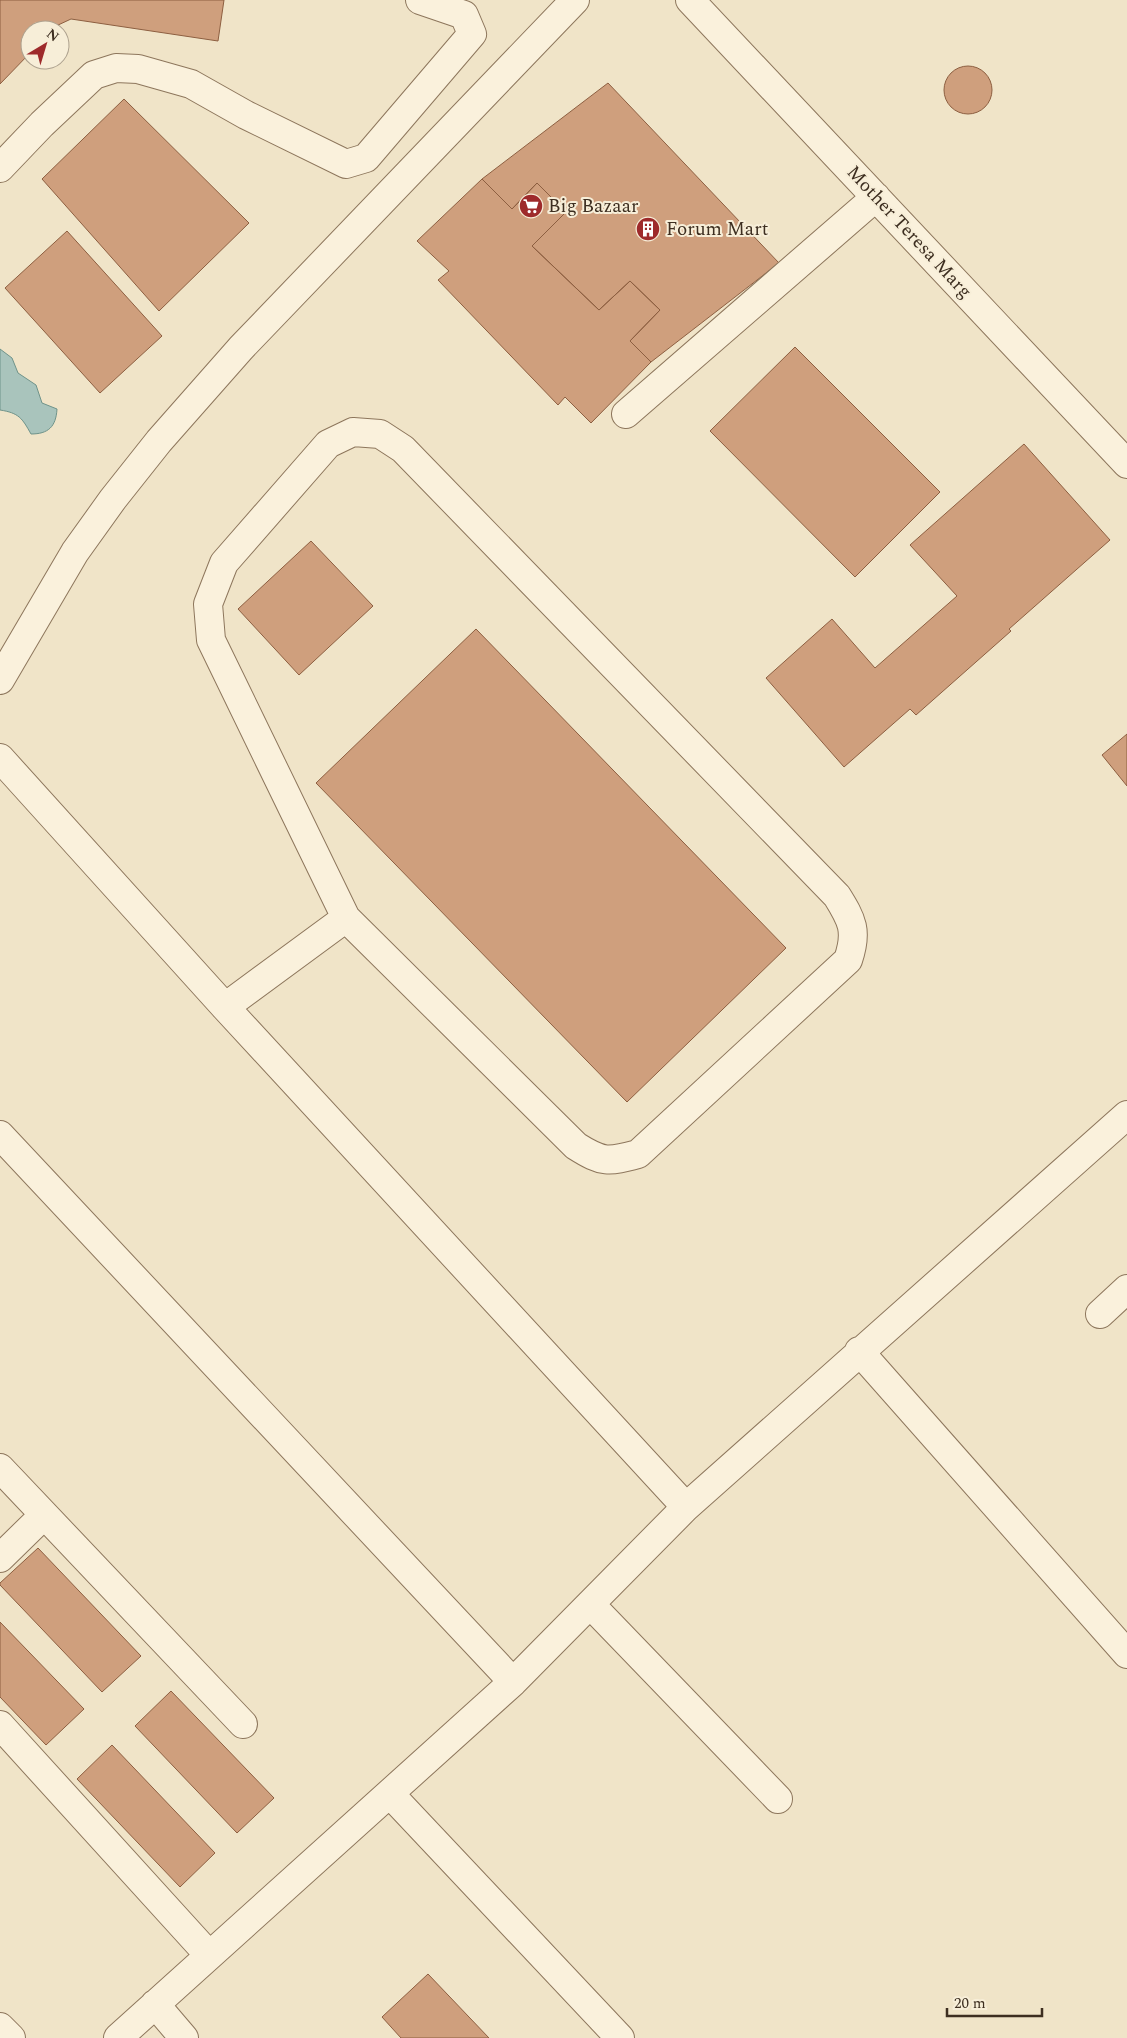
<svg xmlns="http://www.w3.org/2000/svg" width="1127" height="2038" viewBox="0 0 1127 2038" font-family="Spectral,serif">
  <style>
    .water { fill: #a9c4bc; stroke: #6f938a }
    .building { fill: #cf9f7d; stroke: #8d5f41 }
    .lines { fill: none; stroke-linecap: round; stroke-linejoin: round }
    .minor-casing { stroke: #8d765c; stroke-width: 30 }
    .minor { stroke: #faf1dc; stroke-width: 28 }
    .labels { text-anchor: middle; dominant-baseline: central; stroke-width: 4; stroke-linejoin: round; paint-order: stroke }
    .poi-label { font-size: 19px; fill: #3d2e20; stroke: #f7eed8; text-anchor: start }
    .street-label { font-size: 19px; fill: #3d2e20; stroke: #f7eed8 }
  </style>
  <rect width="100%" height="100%" fill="#f0e4c8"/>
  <path class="water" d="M0 349 12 358 18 373 36 385 42 403 57 409C56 427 48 434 31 434 22 418 19 413 0 410Z"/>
  <path class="building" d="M0 0H224L218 41 71 19 56 26 52 30H30V53L0 84Z
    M944 90a24 24 0 1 1 48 0a24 24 0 1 1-48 0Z
    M608 83 779 263 651 362 630 341 660 310 630 281 599 310 532 246 566 212 537 183 512 209 482 179Z
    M124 99 249 223 159 311 42 179Z
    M482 179 512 209 537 183 566 212 532 246 599 310 630 281 660 310 630 341 651 362 591 423 565 397 558 405 438 280 449 271 417 241Z
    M67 231 162 336 100 393 5 288Z
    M795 347 940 492 855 577 710 431Z
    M1024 444 1110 540 1009 629 1011 631 1002 639 916 715 910 709 844 767 766 678 832 619 875 668 957 596 910 545Z
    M311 541 373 606 299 675 238 609Z
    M476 629 786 948 627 1102 316 783Z
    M1127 734V786L1102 755Z
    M38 1548 141 1656 102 1692 0 1585V1583Z
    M0 1622 84 1709 46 1745 0 1697Z
    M171 1691 274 1798 237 1833 135 1726Z
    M112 1745 215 1853 180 1887 77 1779Z
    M428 1974 489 2038H401L382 2017Z"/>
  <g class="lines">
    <g class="minor-casing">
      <path id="minor" d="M690 0 1127 464
        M0 168 42 124 94 75 116 68 138 69 191 84 246 115 346 164 366 158 472 34 464 15 420 0
        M626 414 876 197
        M0 680 75 552 113 499 159 441 241 348 575 0
        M0 758 225 1007 686 1507
        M225 1007 346 918 576 1146C603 1163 608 1162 638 1154L848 960C858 931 852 920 837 896L403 449 380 434 353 432 328 444 224 563 208 604 211 640 346 918
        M0 1135 513 1682
        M1100 1314 1127 1289
        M859 1351 1127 1654
        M0 1468 243 1724
        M0 1558 44 1515
        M590 1604 778 1799
        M0 1725 209 1955
        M390 1794 620 2038
        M155 2004 184 2038
        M0 2027 11 2038
        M118 2038 513 1682 686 1507 1127 1115"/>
    </g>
    <use href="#minor" class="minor"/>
  </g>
  <defs>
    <g id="supermarket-disc" transform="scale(1.25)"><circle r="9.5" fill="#9e2a2b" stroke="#f7eed8"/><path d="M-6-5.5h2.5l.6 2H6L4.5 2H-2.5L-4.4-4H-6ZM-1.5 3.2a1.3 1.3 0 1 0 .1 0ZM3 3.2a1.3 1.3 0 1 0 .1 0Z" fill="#fff"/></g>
    <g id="building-disc" transform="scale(1.25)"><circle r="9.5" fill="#9e2a2b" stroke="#f7eed8"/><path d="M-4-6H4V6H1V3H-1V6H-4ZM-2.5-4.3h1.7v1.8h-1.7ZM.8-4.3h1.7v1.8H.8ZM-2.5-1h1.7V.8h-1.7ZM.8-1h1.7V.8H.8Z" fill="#fff"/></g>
  </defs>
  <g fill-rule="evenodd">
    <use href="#supermarket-disc" x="531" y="206"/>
    <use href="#building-disc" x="648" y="229"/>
  </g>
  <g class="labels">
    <g class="poi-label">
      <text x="548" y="206">Big Bazaar</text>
      <text x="666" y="229">Forum Mart</text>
    </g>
    <g class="street-label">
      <text transform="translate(909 232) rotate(47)">Mother Teresa Marg</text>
    </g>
  </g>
  <g transform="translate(45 45) rotate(38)"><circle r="24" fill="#f7eed8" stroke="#ada18e"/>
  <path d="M0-4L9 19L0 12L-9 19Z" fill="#9e2a2b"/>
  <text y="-8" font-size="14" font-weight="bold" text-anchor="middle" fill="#3d2e20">N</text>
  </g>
  <path d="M947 2008v8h95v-8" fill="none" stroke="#3d2e20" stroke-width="2.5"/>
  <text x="954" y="2008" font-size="15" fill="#3d2e20" stroke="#f7eed8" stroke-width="4" paint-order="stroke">20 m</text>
</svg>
